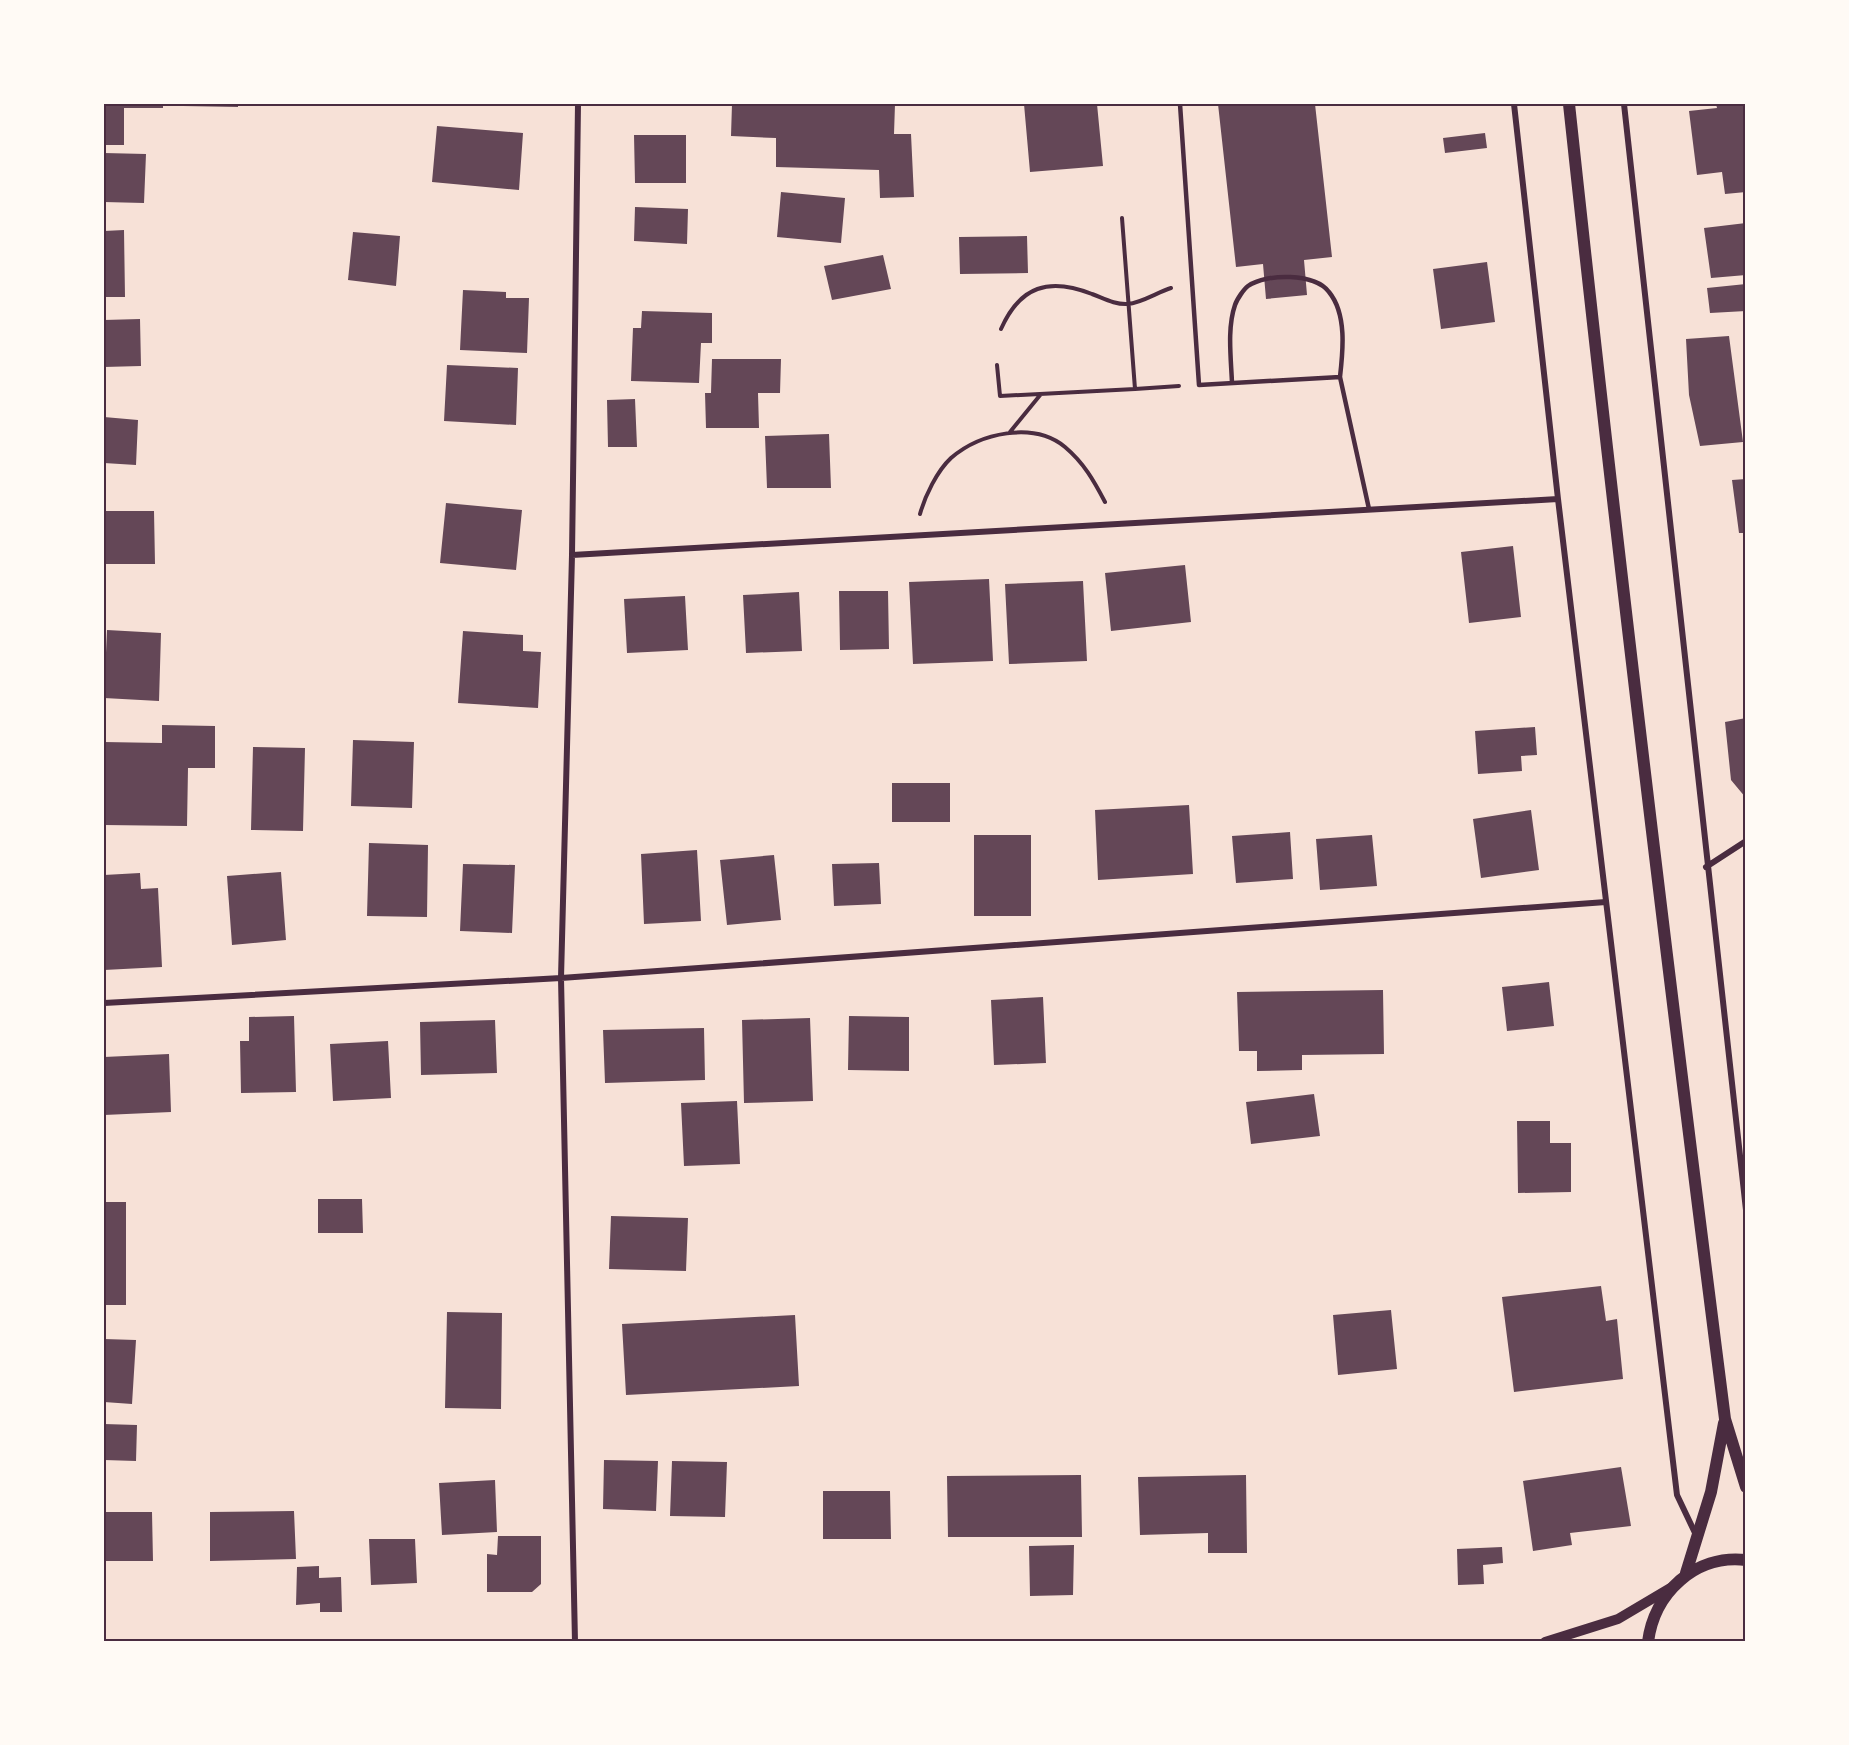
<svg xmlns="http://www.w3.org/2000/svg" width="1849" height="1745" viewBox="0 0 1849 1745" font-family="'Noto Sans',sans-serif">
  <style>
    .building { fill: #644757 }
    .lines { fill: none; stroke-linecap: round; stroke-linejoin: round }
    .path { stroke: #4a2c40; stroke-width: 4 }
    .service { stroke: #4a2c40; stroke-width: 4.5 }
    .minor { stroke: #4a2c40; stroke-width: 6 }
    .tertiary { stroke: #4a2c40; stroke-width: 10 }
    .secondary { stroke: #4a2c40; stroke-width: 12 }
    .neatline { fill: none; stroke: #4a2c40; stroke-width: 2 }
  </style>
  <rect width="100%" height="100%" fill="#f7e1d7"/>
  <path class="building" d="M104 104H163V108H124V145H104Z
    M183 104H238V107L183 106Z
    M732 104H895L894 134H911L914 197 880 198 879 170 776 167V138L731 136Z
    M1024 104H1097L1103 166 1030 172Z
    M1218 104H1315L1332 257 1304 260 1307 295 1266 299 1263 264 1236 267Z
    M1716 104H1746V192L1725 194 1722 172 1697 175 1689 111 1717 108Z
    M437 126 523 133 519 190 432 182Z
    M1485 133 1487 148 1445 153 1443 138Z
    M634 135H686V183H635Z
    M104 153 146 154 144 203 104 202Z
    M781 192 845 198 841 243 777 237Z
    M635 207 688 209 687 244 634 241Z
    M1746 223V275L1711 278 1704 228Z
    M124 230 125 297H104V231Z
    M353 232 400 236 396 286 348 280Z
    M1027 236 1028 273 960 274 959 237Z
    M883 255 891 289 832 300 824 266Z
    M1487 262 1495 322 1441 329 1433 269Z
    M1746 284V311L1710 313 1707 288Z
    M463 290 506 292V298H529L527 353 460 350Z
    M642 311 712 313V343H701L699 383 631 381 633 328H641Z
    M140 319 141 366 104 367V320Z
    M1729 336 1743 442 1700 446 1689 395 1686 339Z
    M712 359H781L780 393H758L759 428H706L705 393H711Z
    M447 365 518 368 516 425 444 421Z
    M635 399 637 447H608L607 400Z
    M104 417 138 420 136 465 104 463Z
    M829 434 831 488H767L765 436Z
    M1746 479V533H1739L1732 480Z
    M446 503 522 510 516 570 440 563Z
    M104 511H154L155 564H104Z
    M1513 546 1521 617 1469 623 1461 552Z
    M1185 565 1191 622 1111 631 1105 573Z
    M989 579 993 661 913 664 909 582Z
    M1083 581 1087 661 1009 664 1005 584Z
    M839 591H888L889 649 840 650Z
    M799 592 802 651 746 653 743 595Z
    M685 596 688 650 627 653 624 599Z
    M107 630 161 633 159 701 104 698Z
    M463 631 523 635V651L541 652 538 708 458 703Z
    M1746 718V798L1731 780 1725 722Z
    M162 725 215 726V768H188L187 826 104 825V742L162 743Z
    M1535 727 1537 755 1521 756 1522 771 1478 774 1475 731Z
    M353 740 414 742 412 808 351 806Z
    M253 747 305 748 303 831 251 830Z
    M892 783H950V822H892Z
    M1189 805 1193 874 1098 880 1095 810Z
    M1531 810 1539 870 1481 878 1473 819Z
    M1290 832 1293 879 1236 883 1232 836Z
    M974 835H1031V916H974Z
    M1372 835 1377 886 1320 890 1316 839Z
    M369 843 428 845 427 917 367 916Z
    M697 850 701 921 644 924 641 854Z
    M774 855 781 920 727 925 720 860Z
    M879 863 881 904 834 906 832 864Z
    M463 864 515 865 512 933 460 931Z
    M281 872 286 940 232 945 227 876Z
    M140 873 141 889 158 888 162 967 104 970V875Z
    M1549 982 1554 1026 1507 1031 1502 987Z
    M1383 990 1384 1054 1302 1055V1070L1257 1071V1051H1239L1237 992Z
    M1043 997 1046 1063 994 1065 991 1000Z
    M294 1016 296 1092 241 1093 240 1041H249V1017Z
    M849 1016 909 1017V1071L848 1070Z
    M810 1018 813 1101 744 1103 742 1020Z
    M495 1020 497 1073 421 1075 420 1022Z
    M704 1028 705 1080 605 1083 603 1030Z
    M388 1041 391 1098 333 1101 330 1044Z
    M169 1054 171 1112 104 1115V1057Z
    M1314 1094 1320 1136 1251 1144 1246 1102Z
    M737 1101 740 1164 684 1166 681 1103Z
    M1517 1121H1550V1143H1571V1192L1518 1193Z
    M318 1199H362L363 1233H318Z
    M104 1202H126V1305H104Z
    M611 1216 688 1218 686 1271 609 1269Z
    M1601 1286 1606 1321 1617 1319 1623 1379 1514 1392 1502 1297Z
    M1391 1310 1397 1369 1338 1375 1333 1315Z
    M447 1312 502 1313 501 1409 445 1408Z
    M795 1315 799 1386 626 1395 622 1324Z
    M104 1339 136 1340 132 1404 104 1402Z
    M104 1424 137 1425 136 1461 104 1460Z
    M604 1460 658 1461 656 1511 603 1509Z
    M672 1461 727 1462 725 1517 670 1516Z
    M1621 1467 1631 1526 1570 1533 1572 1545 1533 1551 1523 1481Z
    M1081 1475 1082 1537H948L947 1476Z
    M1246 1475 1247 1553H1208V1533L1140 1535 1138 1477Z
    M495 1480 497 1532 442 1535 439 1483Z
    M823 1491H890L891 1539H823Z
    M294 1511 296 1559 210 1561V1512Z
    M104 1512H152L153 1561H104Z
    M498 1536H541V1584L532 1592H487V1554L497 1555Z
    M369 1539H415L417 1583 371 1585Z
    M1074 1545 1073 1595 1030 1596 1029 1546Z
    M1502 1547 1503 1563 1483 1565 1484 1584 1458 1585 1457 1549Z
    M319 1566V1578L341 1577 342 1612H320V1603L296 1605 297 1567Z"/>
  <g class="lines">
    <path class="path" d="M1001 329C1020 286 1049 277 1092 294 1103 298 1115 305 1128 304 1141 303 1158 292 1171 288
      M997 365 1000 396 1135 389 1122 218
      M1135 389 1179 386
      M1010 432 1041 394
      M920 514C925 496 937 471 951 458 980 433 1033 421 1065 447 1084 463 1094 481 1105 502"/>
    <path class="service" d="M1180 104 1199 385 1340 377 1369 509
      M1232 383C1231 358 1227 328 1235 305 1237 299 1244 289 1248 286 1267 273 1315 273 1329 292 1347 314 1343 351 1340 377"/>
    <path class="minor" d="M1514 104 1558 499 1677 1495 1696 1535
      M1624 104 1746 1210
      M572 555 1558 499
      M1706 867 1746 841
      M104 1003 561 978 1606 902
      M575 1642 561 978 572 555 578 104"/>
    <path class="tertiary" d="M1545 1642 1618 1619 1672 1587"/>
    <path class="secondary" d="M1569 104C1616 543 1669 981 1725 1419L1746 1487
      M1686 1573 1711 1492 1724 1423
      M1648 1642C1654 1593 1695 1554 1746 1560"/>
  </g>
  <rect width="1849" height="1745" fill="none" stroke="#fffaf5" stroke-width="210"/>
  <rect x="105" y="105" width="1639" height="1535" class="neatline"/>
</svg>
